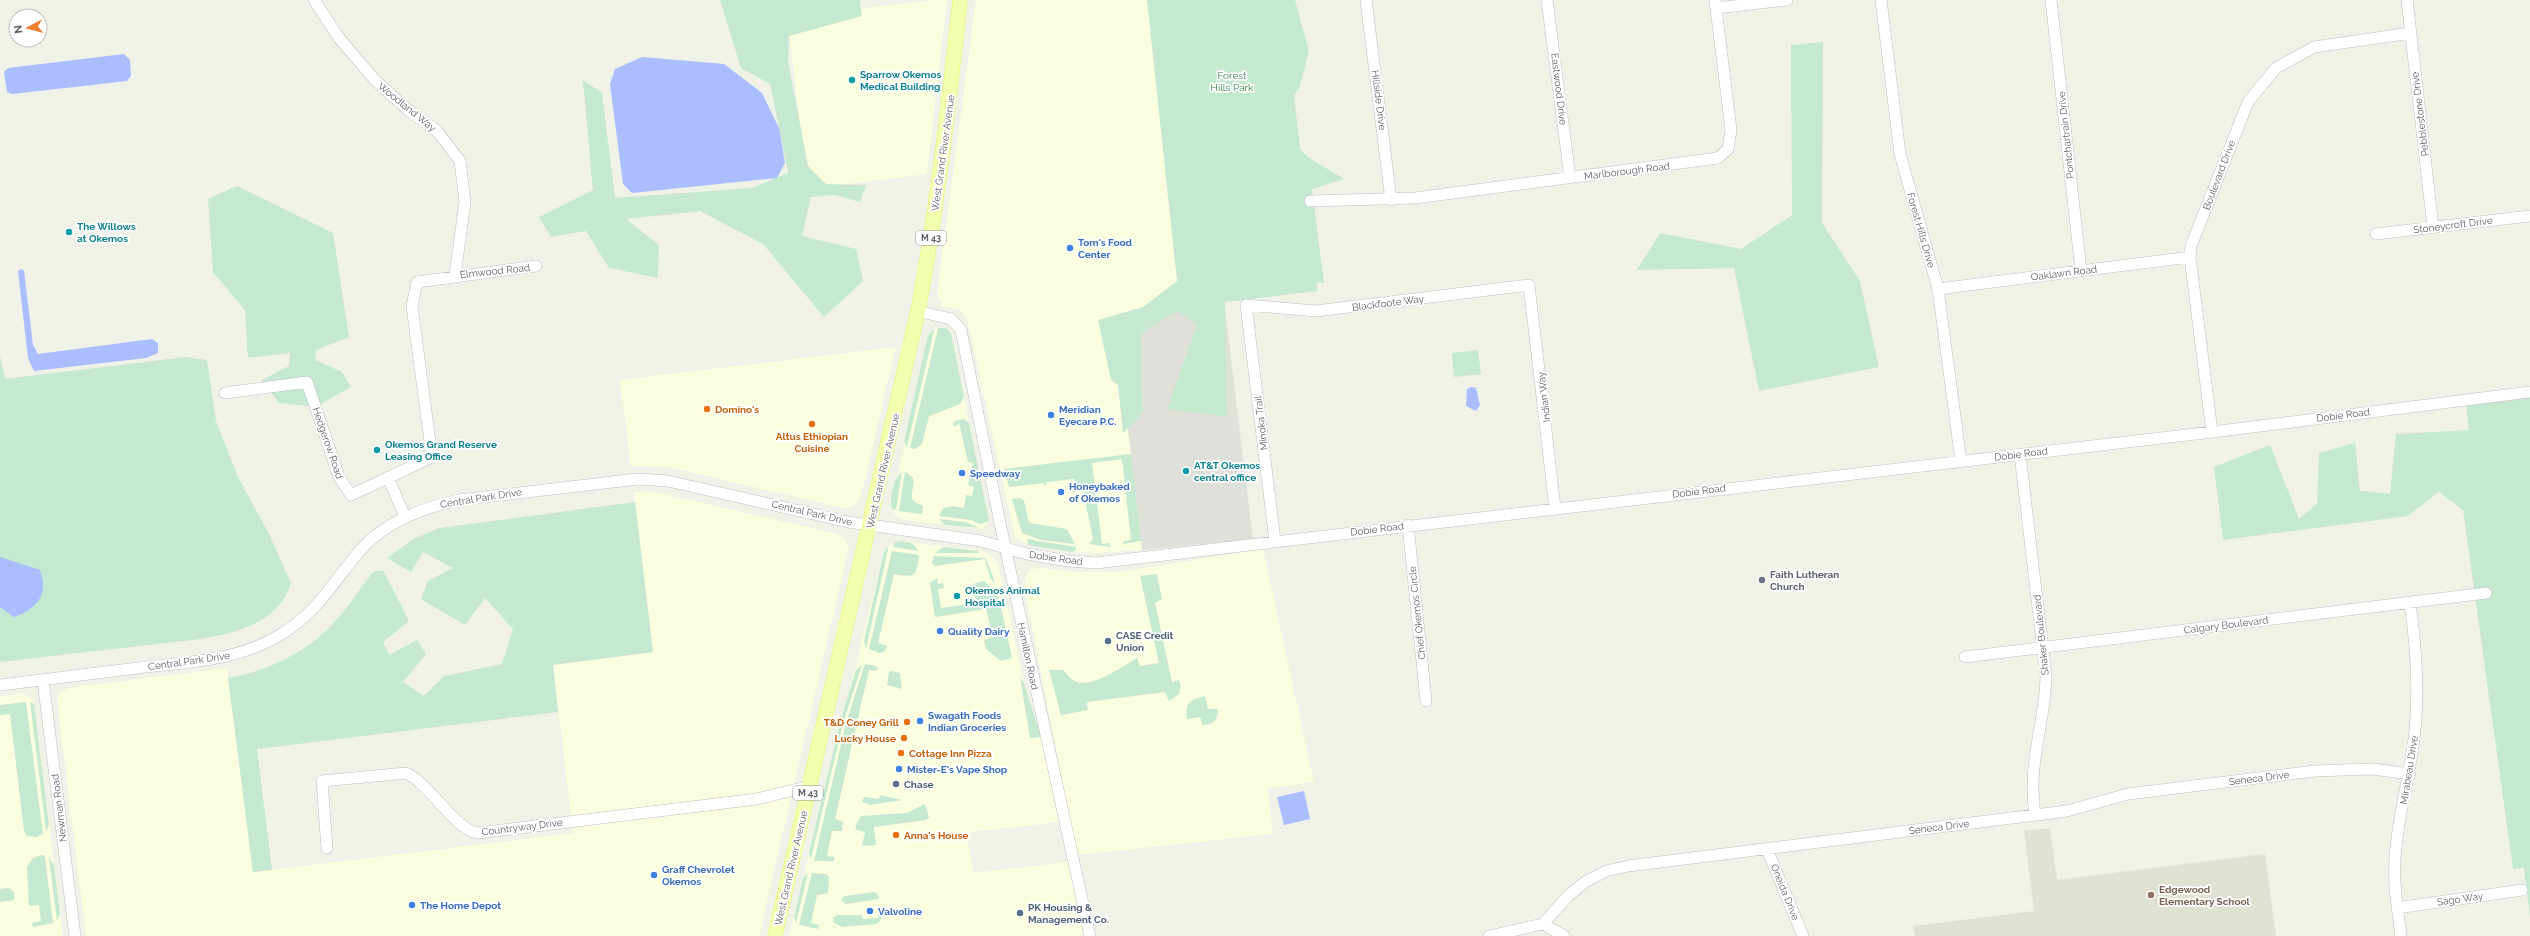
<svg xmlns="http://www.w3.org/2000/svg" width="2530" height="936" viewBox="0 0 2530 936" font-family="Raleway,sans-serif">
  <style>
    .commercial { fill: #fbfede }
    .industrial { fill: #dfe0d9 }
    .education { fill: #e0e1d5 }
    .green { fill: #c4e8d0 }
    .water { fill: #a9bdff }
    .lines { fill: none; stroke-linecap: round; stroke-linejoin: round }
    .minor-casing { stroke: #bebec6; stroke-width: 12 }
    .major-casing { stroke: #ecf45d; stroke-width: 15 }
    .minor { stroke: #fff; stroke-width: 11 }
    .major { stroke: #f1ffae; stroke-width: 14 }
    .culture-dot { fill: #0f9aa8; stroke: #fff; stroke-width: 1.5 }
    .shop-dot { fill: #3f7fe0; stroke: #fff; stroke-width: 1.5 }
    .food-dot { fill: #e8710a; stroke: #fff; stroke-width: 1.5 }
    .worship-dot { fill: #6b7280; stroke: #fff; stroke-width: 1.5 }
    .service-dot { fill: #5c6f8a; stroke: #fff; stroke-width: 1.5 }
    .education-dot { fill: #8d6e63; stroke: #fff; stroke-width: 1.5 }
    .labels { text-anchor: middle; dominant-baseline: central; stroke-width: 3.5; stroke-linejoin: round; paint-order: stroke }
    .shield { fill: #fff; stroke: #8e8f95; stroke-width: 1 }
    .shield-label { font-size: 9px; font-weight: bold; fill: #5e5f68 }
    .culture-label { font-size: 10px; font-weight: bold; fill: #0d838f; stroke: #fff; text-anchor: start }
    .park-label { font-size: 10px; fill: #328251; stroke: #fff }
    .street-label { font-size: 10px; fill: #5e5f68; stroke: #fff }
    .shop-label { font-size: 10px; font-weight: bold; fill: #366cbe; stroke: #fff; text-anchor: start }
    .food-label { font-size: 10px; font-weight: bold; fill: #c56008; stroke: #fff; text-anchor: start }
    .worship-label { font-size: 10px; font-weight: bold; fill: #5b616d; stroke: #fff; text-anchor: start }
    .service-label { font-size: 10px; font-weight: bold; fill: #4e5e75; stroke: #fff; text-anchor: start }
    .education-label { font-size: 10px; font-weight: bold; fill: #785e54; stroke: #fff; text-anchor: start }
  </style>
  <rect width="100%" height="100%" fill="#f0f1e7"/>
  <path class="commercial" d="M933 0H947L927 174 808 189 787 18Z
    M976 0H1161L1198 305 1115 316 1142 550 1098 553 1072 552 1033 546 1015 538 967 318 960 310 943 306 937 294Z
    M937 328H946L951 333 989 521 982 529 904 520 896 516 891 506 929 335Z
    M896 347 861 496 857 503 851 507 844 508 668 467 631 466 620 380Z
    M650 491 837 534 844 538 849 547 759 936H86L57 701 59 693 68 688 227 668 253 872 573 833 553 665 653 652 634 492Z
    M901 541 983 551 991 556 998 564 1024 683 1041 737 1059 822 965 833 974 873 1068 862 1084 936H789L884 552 890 545Z
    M1263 549 1314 782 1268 788 1273 834 1077 855 1024 587 1026 575 1032 569 1041 568 1075 572H1119Z
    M24 694 31 698 34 704 63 936H0V696Z"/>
  <path class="industrial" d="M1224 302 1253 539 1142 550 1115 316Z"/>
  <path class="education" d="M2050 828 2057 880 2265 854 2276 936H1915L1913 926 2034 911 2024 831Z"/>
  <path class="green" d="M720 0H860L862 16 789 36 788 61 808 166 826 184 866 185 860 202 835 195 811 197 802 236 856 249 863 281 824 317 763 244 700 211 626 219 659 245 658 278 609 268 586 231 551 237 539 217 593 190 583 80 602 93 615 198 752 188 788 173 770 84 741 68Z
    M1147 0H1295L1309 51 1300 86 1294 95 1300 149 1309 158 1344 179 1312 189 1324 283H1317V291L1225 302 1227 417 1167 409 1197 325 1177 311 1141 333 1143 412 1123 433 1118 385 1111 380 1098 320 1143 307 1177 281Z
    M1823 42 1822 223 1860 281 1879 367 1759 391 1734 268 1637 270 1660 233 1741 249 1792 215 1791 45Z
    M237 186 333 233 349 337 316 350 315 360 342 372 351 387 315 407 279 403 262 380 289 366 290 353 248 358 245 310 213 272 208 199Z
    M938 328H946L951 333 964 397 960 404 929 416 922 444 915 449 910 448Z
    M934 330V331L907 447 904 442 928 335Z
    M1478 350 1481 374 1454 377 1452 353Z
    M0 356 5 379 185 357 207 360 216 421 238 477 270 536 291 583C279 623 237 632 201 639L0 662Z
    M2530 397V917L2524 868 2513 869 2463 510 2439 492 2408 516 2223 540 2214 467 2270 445 2299 519 2317 504 2319 453 2355 443 2360 491 2390 494 2396 434 2469 430 2466 405Z
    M964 419 969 423 989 521 980 524 971 520 939 516 943 508 953 506 964 508 966 495 972 496 974 487 968 485 973 463 968 462 959 423 955 427 953 425 955 421Z
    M1131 454 1141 541 1123 544 1124 541 1131 540 1122 459 1092 463 1102 544 1109 543 1111 547 1089 544 1093 539 1082 486 1076 487 1074 479 1046 482V486L1043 483 1009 487 1004 469Z
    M905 471 913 478C915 484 909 497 914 501 916 504 920 504 923 506L922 514 899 511Z
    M902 472 896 510 892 509C889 500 893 478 902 472Z
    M1021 498 1024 501 1029 523 1067 529 1075 544 1041 540 1022 533 1012 499Z
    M635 502 653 652 553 665 558 712 257 749 272 870 253 872 228 678C264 672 306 653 331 626 347 609 359 590 373 572L383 570 409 621 383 642 389 655 417 640 426 654 403 682 424 696 444 676 502 664 513 629 485 598 465 625 421 599 428 581 453 568 423 552 411 572 387 558 413 539 440 528Z
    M939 519 965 522 980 528 945 525Z
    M1027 539 1076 547V550L1072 552 1033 546 1028 544Z
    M901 541 912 543 919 551 893 547 894 543Z
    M888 547V550L866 648 864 641 884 552Z
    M944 547 979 551V553H935Z
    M892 551 919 555C916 577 916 578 894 574L878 643 887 646 885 651 880 653 869 649Z
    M934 556 986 558 995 583 990 578 985 559 935 566 932 563Z
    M1157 574 1162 599 1155 603 1172 682 1179 680 1181 686 1179 694 1169 701 1165 692 1087 702 1088 710 1061 715 1049 670H1063C1068 674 1070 680 1077 682 1093 688 1123 666 1137 658L1140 666 1159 663 1140 576Z
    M937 578 938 584 943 583 944 588 938 589 941 608 976 603 973 584 984 581 998 594 1012 658 1001 661 986 649 984 640 993 637 986 609 935 617 930 583Z
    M865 664 876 666 878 669 875 671 869 670 835 819 843 822 842 831H832L827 856 834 857V861H814L846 723Z
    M862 665 843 723 811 859 809 853 841 719 856 670Z
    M892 671 900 673 902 689 887 685 889 672Z
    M1020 677 1024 683 1041 737 1030 738Z
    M1205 696 1208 709H1218C1218 720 1214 724 1203 725L1200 717 1187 719C1184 703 1191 699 1205 696Z
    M26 702 43 834 36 837 27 836 24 831 10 714 0 715V705Z
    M30 702 34 704 49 825 46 831Z
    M880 795 902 800 870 805 862 802 864 797 879 799Z
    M925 804 929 817 926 820 874 827 876 845 862 846 865 832 857 830 855 827 861 816 907 813Z
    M41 855 45 856 53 923 33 927 32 923 41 921 39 905 29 906 27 867 33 858Z
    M49 858 54 865 60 914 57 921Z
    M808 873 796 923 794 917 803 878Z
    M812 873 826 874 829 877 828 893 817 895 811 923 819 925 818 929 799 925Z
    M9 888 14 892V900L0 902V889Z
    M875 892 879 896V899L846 904 841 900 844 896Z
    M878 913 882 918 877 924 842 927 833 922 834 917 838 915H862L863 919 878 918Z"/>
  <path class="water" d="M124 54 130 60 131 76 127 81 12 94 7 92 4 72 8 68Z
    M642 57 724 64 762 93 779 128 785 163 777 178 632 193 623 184 610 84 615 69Z
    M21 269 24 271 33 345 38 354 152 339 158 343V353L146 358 34 371 28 358 18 271Z
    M1471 387 1476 388 1480 405 1476 411 1466 406 1467 389Z
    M0 557 40 570C49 595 37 609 14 617L0 607Z
    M1304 791 1310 819 1284 825 1277 797Z"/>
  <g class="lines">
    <g class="minor-casing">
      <path id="minor" d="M314 0 339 38 374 79 408 110 437 131 460 161 465 202 455 275
        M1366 0 1391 200
        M1547 0 1570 178
        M1881 0 1900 154 1938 289 1961 461
        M2051 0 2081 271
        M2407 0 2433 227
        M1716 8 1787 0
        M1310 201 1415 198 1718 158 1728 149 1731 130 1715 0
        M2376 234 2530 216
        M1938 289 2190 257
        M918 311 951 319 961 330 1001 528 1090 936
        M225 393 307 382 339 477 351 495 432 457 412 306 417 282 536 266
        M2212 432 2190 257 2191 246 2248 102 2276 68 2314 47 2411 33
        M2020 454 2046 676C2045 726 2027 762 2035 815
        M388 477 405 517
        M1408 525 1426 701
        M1275 541 1246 305 1316 311 1529 285 1555 508
        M1965 657 2486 593
        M43 680 75 936
        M0 685C46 679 92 674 138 668 187 662 240 661 283 633 316 613 333 583 357 554 382 523 421 508 459 500L638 479 668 481 848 522 981 541 1027 554 1068 561 1096 563 2212 432 2530 392
        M327 848 322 781 406 773C429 783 456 831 478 833L757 799 810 786
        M1767 849 1803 936
        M2397 908 2522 890
        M1543 924 1564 936
        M1489 936 1543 924 1568 896 1585 882 1606 871 1628 866 2067 811 2128 794 2315 771 2372 769 2410 774
        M2401 936C2398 911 2393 885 2395 860 2397 816 2411 774 2415 730 2419 688 2416 645 2410 603"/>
    </g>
    <g class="major-casing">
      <path id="major" d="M775 936 918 311C937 208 949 104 960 0"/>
    </g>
    <use href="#minor" class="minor"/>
    <use href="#major" class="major"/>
  </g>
  <g class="culture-dot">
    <circle cx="852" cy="80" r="4"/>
    <circle cx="69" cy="232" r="4"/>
    <circle cx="377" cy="450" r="4"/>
    <circle cx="1186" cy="471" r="4"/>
    <circle cx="957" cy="596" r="4"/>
  </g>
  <g class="shop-dot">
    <circle cx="1070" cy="248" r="4"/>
    <circle cx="1051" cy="415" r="4"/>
    <circle cx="962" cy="473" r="4"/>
    <circle cx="1061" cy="492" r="4"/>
    <circle cx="940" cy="631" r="4"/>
    <circle cx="920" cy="721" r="4"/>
    <circle cx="899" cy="769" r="4"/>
    <circle cx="654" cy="875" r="4"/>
    <circle cx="412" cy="905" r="4"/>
    <circle cx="870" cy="911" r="4"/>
  </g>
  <g class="food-dot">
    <circle cx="707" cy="409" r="4"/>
    <circle cx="812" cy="424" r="4"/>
    <circle cx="907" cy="722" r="4"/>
    <circle cx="904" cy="738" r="4"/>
    <circle cx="901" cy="753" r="4"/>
    <circle cx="896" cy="835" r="4"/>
  </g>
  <circle class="worship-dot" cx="1762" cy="580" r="4"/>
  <g class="service-dot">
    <circle cx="1108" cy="641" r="4"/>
    <circle cx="896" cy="784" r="4"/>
    <circle cx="1020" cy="913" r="4"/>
  </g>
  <circle class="education-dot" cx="2151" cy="895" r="4"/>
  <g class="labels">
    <g class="shield">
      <rect x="916" y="231" width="30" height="14" rx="3"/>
      <rect x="793" y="786" width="30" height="14" rx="3"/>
    </g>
    <g class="shield-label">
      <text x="931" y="238">M 43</text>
      <text x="808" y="793">M 43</text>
    </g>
    <g class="culture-label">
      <text x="860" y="74">Sparrow Okemos<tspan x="860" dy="12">Medical Building</tspan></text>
      <text x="77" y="226">The Willows<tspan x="77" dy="12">at Okemos</tspan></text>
      <text x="385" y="444">Okemos Grand Reserve<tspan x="385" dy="12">Leasing Office</tspan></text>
      <text x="1194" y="465">AT&amp;T Okemos<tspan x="1194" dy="12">central office</tspan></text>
      <text x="965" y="590">Okemos Animal<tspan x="965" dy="12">Hospital</tspan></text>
    </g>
    <g class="park-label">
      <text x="1232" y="75">Forest<tspan x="1232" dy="12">Hills Park</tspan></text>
    </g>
    <g class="street-label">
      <text transform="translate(1559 89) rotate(83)">Eastwood Drive</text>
      <text transform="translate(1379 100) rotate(83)">Hillside Drive</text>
      <text transform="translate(407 107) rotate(39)">Woodland Way</text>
      <text transform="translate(2420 114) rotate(-97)">Pebblestone Drive</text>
      <text transform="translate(2066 135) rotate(-96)">Pontchartrain Drive</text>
      <text transform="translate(943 153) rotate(-82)">West Grand River Avenue</text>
      <text transform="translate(1627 171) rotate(-7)">Marlborough Road</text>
      <text transform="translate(2219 175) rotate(-69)">Boulevard Drive</text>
      <text transform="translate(2453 225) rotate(-7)">Stoneycroft Drive</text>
      <text transform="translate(1921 230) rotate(74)">Forest Hills Drive</text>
      <text transform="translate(495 271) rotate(-6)">Elmwood Road</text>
      <text transform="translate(2064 273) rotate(-7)">Oaklawn Road</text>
      <text transform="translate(1388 303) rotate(-7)">Blackfoote Way</text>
      <text transform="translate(1544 397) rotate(-97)">Indian Way</text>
      <text transform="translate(2343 415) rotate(-7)">Dobie Road</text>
      <text transform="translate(1261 423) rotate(-97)">Minoka Trail</text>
      <text transform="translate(328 443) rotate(71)">Hedgerow Road</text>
      <text transform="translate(2021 454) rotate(-7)">Dobie Road</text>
      <text transform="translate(883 471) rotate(-77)">West Grand River Avenue</text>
      <text transform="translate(1699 491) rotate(-7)">Dobie Road</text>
      <text transform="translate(481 498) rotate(-9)">Central Park Drive</text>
      <text transform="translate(812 513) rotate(13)">Central Park Drive</text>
      <text transform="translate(1377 529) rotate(-7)">Dobie Road</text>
      <text transform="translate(1056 558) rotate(8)">Dobie Road</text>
      <text transform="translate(1417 613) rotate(-96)">Chief Okemos Circle</text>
      <text transform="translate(2226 625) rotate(-7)">Calgary Boulevard</text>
      <text transform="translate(2041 635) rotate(-96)">Shaker Boulevard</text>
      <text transform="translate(1028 656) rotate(78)">Hamilton Road</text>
      <text transform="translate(189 661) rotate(-8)">Central Park Drive</text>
      <text transform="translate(2409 770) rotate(-81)">Mirabeau Drive</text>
      <text transform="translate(2259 778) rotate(-7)">Seneca Drive</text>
      <text transform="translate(59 808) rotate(-97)">Newman Road</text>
      <text transform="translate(522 827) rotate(-7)">Countryway Drive</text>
      <text transform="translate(1939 827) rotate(-7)">Seneca Drive</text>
      <text transform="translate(791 868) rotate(-77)">West Grand River Avenue</text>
      <text transform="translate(1785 892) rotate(68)">Oneida Drive</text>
      <text transform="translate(2460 899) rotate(-8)">Sago Way</text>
    </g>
    <g class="shop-label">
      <text x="1078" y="242">Tom's Food<tspan x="1078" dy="12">Center</tspan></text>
      <text x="1059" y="409">Meridian<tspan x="1059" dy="12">Eyecare P.C.</tspan></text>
      <text x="970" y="473">Speedway</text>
      <text x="1069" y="486">Honeybaked<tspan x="1069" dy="12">of Okemos</tspan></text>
      <text x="948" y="631">Quality Dairy</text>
      <text x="928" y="715">Swagath Foods<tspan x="928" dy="12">Indian Groceries</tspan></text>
      <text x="907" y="769">Mister-E's Vape Shop</text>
      <text x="662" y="869">Graff Chevrolet<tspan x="662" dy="12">Okemos</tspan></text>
      <text x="420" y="905">The Home Depot</text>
      <text x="878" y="911">Valvoline</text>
    </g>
    <g class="food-label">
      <text x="715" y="409">Domino's</text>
      <text x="812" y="436" text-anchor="middle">Altus Ethiopian<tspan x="812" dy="12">Cuisine</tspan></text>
      <text x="899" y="722" text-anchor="end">T&amp;D Coney Grill</text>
      <text x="896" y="738" text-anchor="end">Lucky House</text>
      <text x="909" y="753">Cottage Inn Pizza</text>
      <text x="904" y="835">Anna's House</text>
    </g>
    <g class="worship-label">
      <text x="1770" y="574">Faith Lutheran<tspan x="1770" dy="12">Church</tspan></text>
    </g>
    <g class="service-label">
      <text x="1116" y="635">CASE Credit<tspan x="1116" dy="12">Union</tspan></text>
      <text x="904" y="784">Chase</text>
      <text x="1028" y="907">PK Housing &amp;<tspan x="1028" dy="12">Management Co.</tspan></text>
    </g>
    <g class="education-label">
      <text x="2159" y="889">Edgewood<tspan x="2159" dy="12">Elementary School</tspan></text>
    </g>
  </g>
  <g transform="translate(28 28) rotate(263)"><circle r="19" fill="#ffffff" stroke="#bfbfc3"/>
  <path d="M0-3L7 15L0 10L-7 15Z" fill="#ed7e31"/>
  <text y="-6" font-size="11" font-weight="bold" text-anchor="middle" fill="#5e5f68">N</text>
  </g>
</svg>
